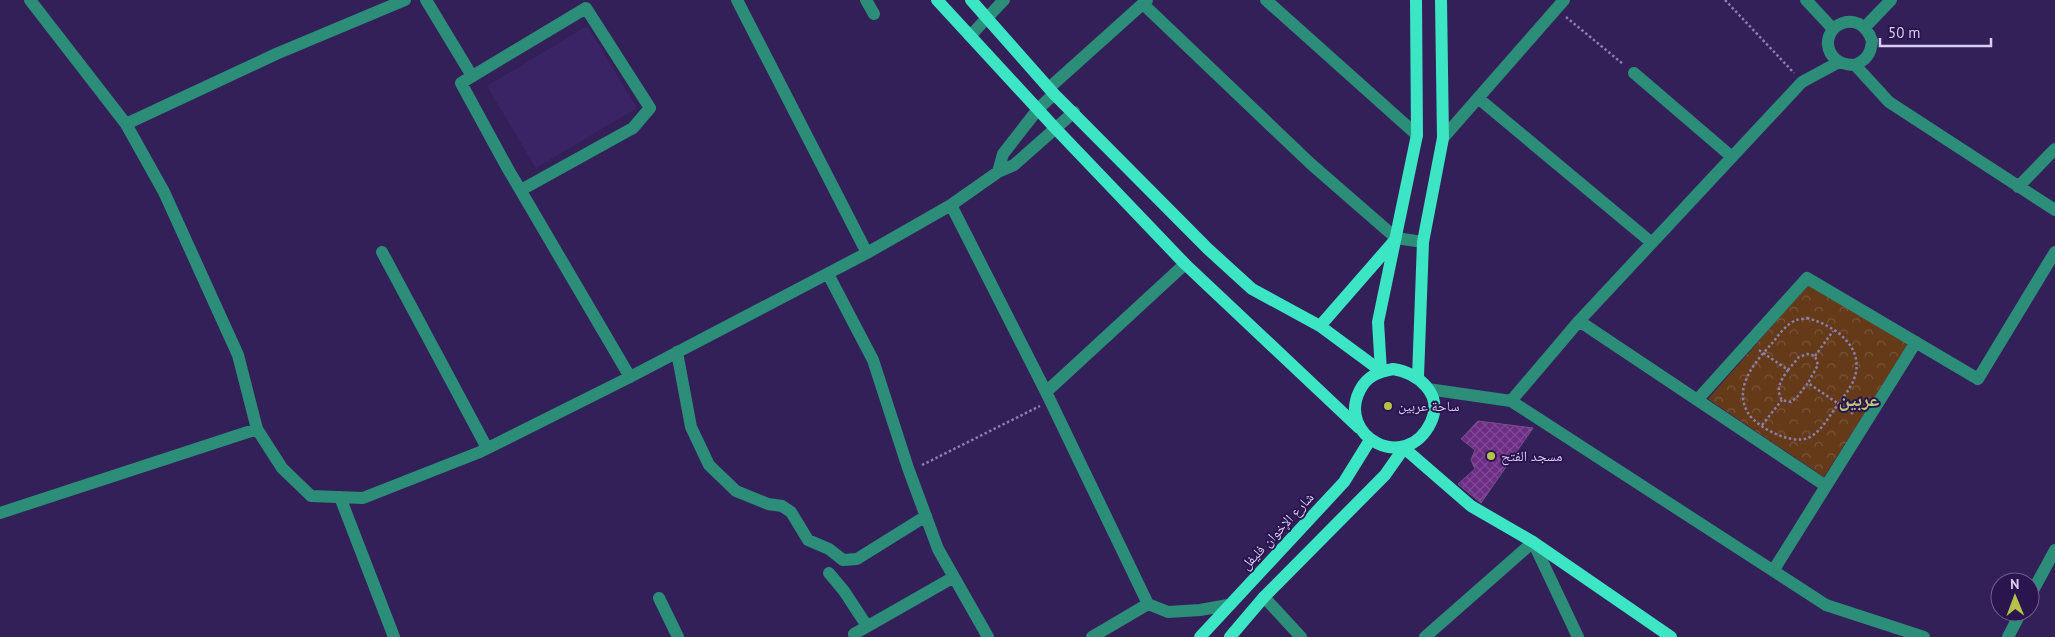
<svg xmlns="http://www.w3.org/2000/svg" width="2055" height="637" viewBox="0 0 2055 637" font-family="'PT Sans','Noto Naskh Arabic',sans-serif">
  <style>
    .built { fill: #3b2465 }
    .park { fill: url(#park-crowns) }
    .building { fill: url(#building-cross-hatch); stroke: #784f88 }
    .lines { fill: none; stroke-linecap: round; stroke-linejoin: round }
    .path { stroke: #8d7fac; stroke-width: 2.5; stroke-dasharray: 2.5 2.5; stroke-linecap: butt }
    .minor { stroke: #2c8d79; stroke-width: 12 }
    .major { stroke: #3ce5c4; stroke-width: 12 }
    .poi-dot { fill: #b3c24b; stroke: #2a154e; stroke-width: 2 }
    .labels { text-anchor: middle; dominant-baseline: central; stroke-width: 4; stroke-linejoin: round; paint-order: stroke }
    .poi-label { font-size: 14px; fill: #d6cdf1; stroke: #2a154e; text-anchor: start }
    .street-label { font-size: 14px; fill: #d6cdf1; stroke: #2a154e }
    .district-label { font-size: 19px; font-weight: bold; fill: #bcc87c; stroke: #2a154e }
  </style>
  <defs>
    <pattern id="park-crowns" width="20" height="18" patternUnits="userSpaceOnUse" patternTransform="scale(1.25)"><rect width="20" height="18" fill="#643a19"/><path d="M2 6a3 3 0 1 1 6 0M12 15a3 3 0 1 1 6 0" fill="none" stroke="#79553b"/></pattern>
    <pattern id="building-cross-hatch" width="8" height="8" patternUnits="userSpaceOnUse" patternTransform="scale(1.25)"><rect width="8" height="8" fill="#6d2d84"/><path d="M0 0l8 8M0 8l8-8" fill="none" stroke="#814a96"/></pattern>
  </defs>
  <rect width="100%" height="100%" fill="#342059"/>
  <path class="built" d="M587 26 637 108 536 168 487 86Z"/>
  <path class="park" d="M1808 285 1908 344 1824 477 1708 399Z"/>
  <path class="building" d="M1478 421 1533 428 1481 503 1458 484 1475 469 1471 460 1475 450 1461 439Z"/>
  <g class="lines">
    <path class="path" d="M1725 0 1794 73
      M1566 17 1623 64
      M1807 318C1834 325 1866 347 1854 379 1851 388 1842 399 1836 407 1828 418 1821 432 1808 438 1792 445 1757 428 1748 413 1732 386 1757 360 1774 341 1780 333 1787 324 1796 320 1799 319 1804 319 1807 318Z
      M1759 350 1788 370C1781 380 1775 389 1782 400L1791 402 1797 397 1808 383 1855 415
      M1815 356 1833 331
      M1788 370 1799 357 1807 354 1815 356 1818 365 1808 383
      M1762 425 1782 400
      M922 465 1040 406"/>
    <path class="minor" d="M30 0 126 124 164 192 238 355 257 429 282 468 311 496 363 498 480 452 630 377 867 253 951 205 998 172 1014 165 1074 112
      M426 0 472 76
      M737 0 867 253
      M866 0 874 14
      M1266 0 1417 135
      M1806 0 1833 29
      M1143 4 1311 164 1396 238 1423 242
      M1865 27 1891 0
      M970 36 1004 0
      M1855 65C1866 60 1871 54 1872 41 1860 4 1816 27 1831 54 1837 63 1845 65 1855 65L1889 102 2055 210
      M1634 73 1732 157
      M1049 88 1147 0
      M1478 98 1652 243
      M126 124 276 54 405 0
      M1443 138 1564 0
      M998 172 1003 154 1038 109 1054 94
      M2018 187 2055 149
      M521 190 633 128 650 108 586 8 461 83 508 169 630 377
      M951 205 1046 392 1148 604
      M382 252 487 448
      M828 274 873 360 908 468 938 549 988 637
      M1579 321 1826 486
      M677 352 691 427 709 465 736 491 768 504 782 506 791 512 808 540 829 549 843 560 857 559 926 516
      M1428 389 1511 401 1579 321 1802 82 1839 62
      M1046 392 1185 264
      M1698 399 1807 278 1978 379 2055 252
      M1511 401 1826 605 1924 637
      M340 497 394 637
      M0 513 257 429
      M1773 571 1916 342
      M829 573 844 591 867 626
      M2030 596 2055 550
      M1264 597 1301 637
      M659 598 678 637
      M856 637 854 634 954 577
      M1092 637 1148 604 1168 612 1200 610 1228 605
      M1425 637 1533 542 1578 637
      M2008 637 2021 612"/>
    <path class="major" d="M937 0 1055 128 1185 264 1359 428
      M971 0 1054 94 1208 249 1252 289 1320 326 1381 371
      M1320 326 1395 240
      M1393 369C1418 373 1444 394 1431 422 1406 475 1336 436 1360 390 1367 376 1378 372 1393 369Z
      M1381 371 1378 322 1417 135 1416 0
      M1418 377 1423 242 1443 138 1441 0
      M1200 637 1344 482 1370 440
      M1230 637 1264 597 1385 475 1404 448 1471 506 1533 542 1671 637"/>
  </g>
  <g class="poi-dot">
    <circle cx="1388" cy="406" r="5"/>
    <circle cx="1491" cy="456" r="5"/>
  </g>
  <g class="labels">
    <g class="poi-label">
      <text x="1398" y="406">ساحة عربين</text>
      <text x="1501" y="456">مسجد الفتح</text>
    </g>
    <g class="street-label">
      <text transform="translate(1277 531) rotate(-47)">شارع الإخوان فليفل</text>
    </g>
    <g class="district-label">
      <text x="1859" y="399">عربين</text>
    </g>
  </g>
  <g transform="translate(2015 597) rotate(359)"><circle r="24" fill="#2a154e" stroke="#6f5f8f"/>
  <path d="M0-4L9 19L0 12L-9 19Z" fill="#b3c24b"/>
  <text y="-8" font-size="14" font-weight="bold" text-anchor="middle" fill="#d6cdf1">N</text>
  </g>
  <path d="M1880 38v8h111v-8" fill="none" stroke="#d6cdf1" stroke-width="2.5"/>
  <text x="1888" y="38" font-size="15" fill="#d6cdf1" stroke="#2a154e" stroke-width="4" paint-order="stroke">50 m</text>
</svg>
